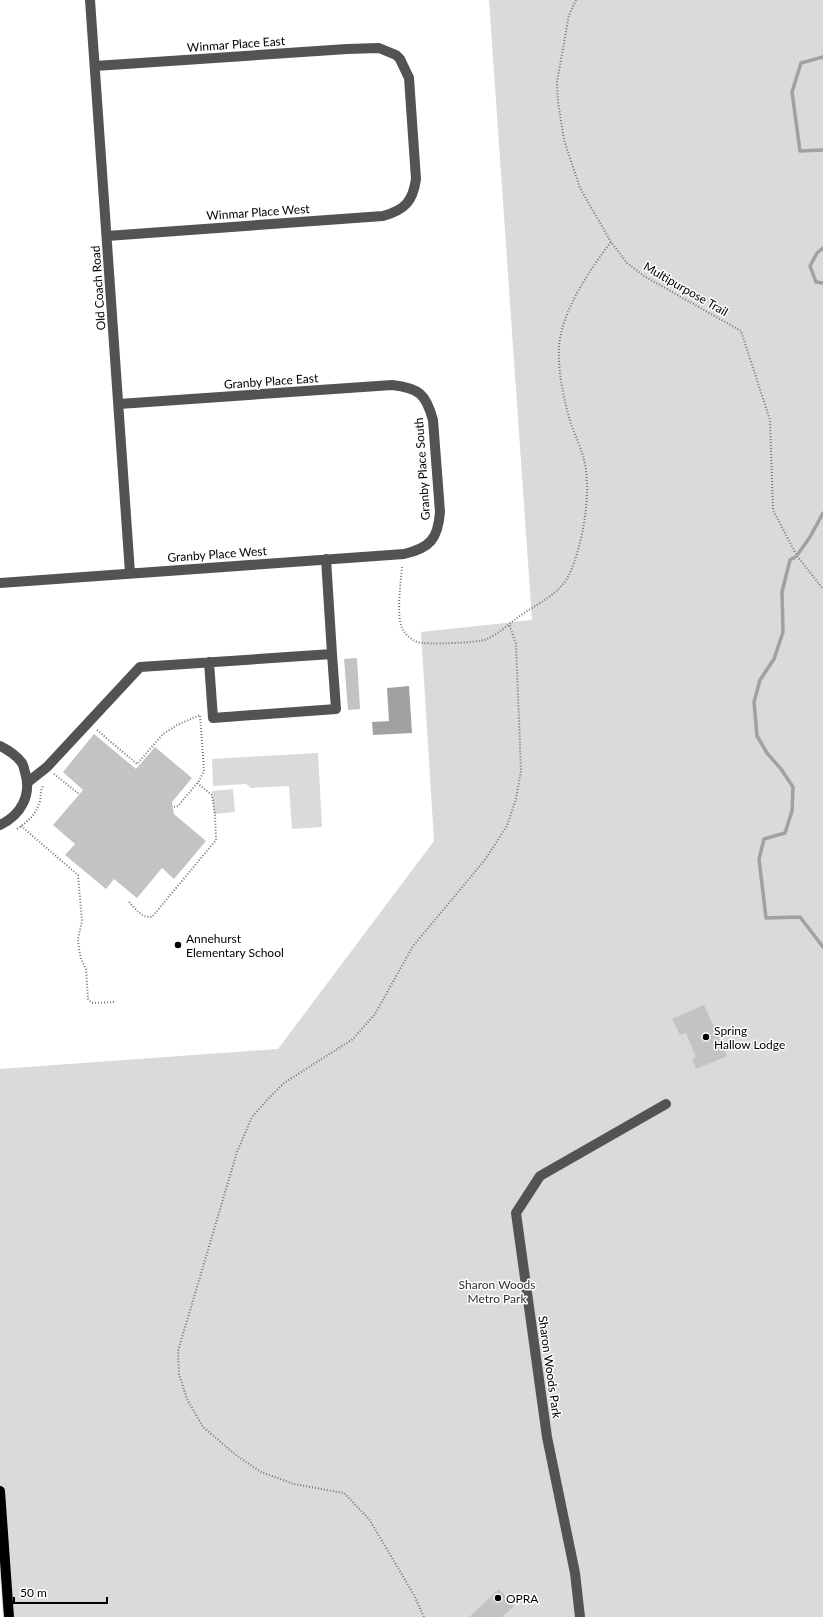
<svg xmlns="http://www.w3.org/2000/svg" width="823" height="1617" viewBox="0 0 823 1617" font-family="Lato,sans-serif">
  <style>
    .green { fill: #dadada }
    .water { fill: #a1a1a1 }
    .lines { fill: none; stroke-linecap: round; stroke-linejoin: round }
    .stream { stroke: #a1a1a1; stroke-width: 3.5 }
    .building { fill: #c3c3c3 }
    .major-casing { stroke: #dbdbdb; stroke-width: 12 }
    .path { stroke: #757575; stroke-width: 2; stroke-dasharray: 1 2; stroke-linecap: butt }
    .minor { stroke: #535353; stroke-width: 10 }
    .major { stroke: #000; stroke-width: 10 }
    .poi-dot { fill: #000; stroke: #fff; stroke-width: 1.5 }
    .labels { text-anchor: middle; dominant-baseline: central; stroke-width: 3; stroke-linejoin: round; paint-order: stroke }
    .street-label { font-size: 12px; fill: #000; stroke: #fff }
    .poi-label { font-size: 12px; fill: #000; stroke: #fff; text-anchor: start }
    .park-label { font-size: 12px; fill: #313131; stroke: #fff }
  </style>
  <rect width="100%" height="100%" fill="#fff"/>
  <path class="green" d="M489 0H823V1617H9L0 1491V1069L278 1049 434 841 421 632 532 620Z
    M318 753 322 827 292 829 289 786 251 788 246 784 213 786 212 759Z
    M233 789 235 812 214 814 212 791Z"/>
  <path class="water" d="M409 686 412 733 373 735 372 722 389 721 387 688Z"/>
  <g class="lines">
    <path class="stream" d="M823 57 801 63 792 92 800 151 823 150
      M823 248 817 253 810 266 816 282 823 283
      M798 554 810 537 823 513
      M795 557 790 560 782 592 783 632 774 659 760 680 754 702 757 736 767 753 781 769 793 787 792 811 785 833 764 839 759 859 766 918 800 917 823 947"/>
  </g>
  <path class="building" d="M357 658 360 709 348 710 344 659Z
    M94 734 136 769 155 747 192 778 172 802 174 814 206 841 174 879 162 868 137 898 114 879 106 889 65 855 75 844 53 825 83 790 63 772Z
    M704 1005 727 1056 696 1069 692 1059 696 1057 686 1033 680 1035 672 1019Z
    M499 1589 514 1606 502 1617H469Z"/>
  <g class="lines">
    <g class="major-casing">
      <path id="major" d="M0 1491 9 1617"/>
    </g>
    <path class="path" d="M576 0 569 15 557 82 558 102 564 140 580 188 611 242 627 263 644 276 741 331 770 420 773 510 797 556 823 589
      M402 567C401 582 396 614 402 628 405 634 410 639 417 642 426 645 478 643 487 639 498 634 508 625 517 618 536 604 560 595 570 573 583 542 591 497 585 464 582 450 576 437 571 424 564 400 558 374 559 348 560 314 590 269 611 242
      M97 730 137 764 163 734 177 725 200 715 204 771 199 781 178 806 173 807
      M54 774 79 794
      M21 826 78 875 82 921 78 939 79 949 81 959 86 969 88 999 92 1003 115 1002
      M17 829C29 821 36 814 40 801 41 795 40 790 44 785
      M129 902C136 909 141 918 152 917L216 840 215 815 212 795 197 783
      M424 1617 414 1595 369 1519 344 1493 294 1484 261 1472 237 1456 203 1427 187 1399 179 1374 178 1351 237 1152 252 1117 267 1100 284 1083 353 1039 375 1014 413 946 484 861 507 826 516 799 521 771 516 644 509 624"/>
    <path class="minor" d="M90 0 130 573
      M95 66 347 49 379 48 396 55 400 59 409 78 416 179C413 201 405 210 383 216L107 236
      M0 583 404 554C430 548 438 539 440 512L433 420C426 394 419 388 392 385L119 404
      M209 662 213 718 336 709 332 654
      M0 746C8 750 17 756 22 763 24 766 24 770 25 772 32 795 21 815 0 825
      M28 782 47 767 140 667 332 654 326 559
      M580 1617 575 1573 547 1437 516 1213 540 1176 666 1104"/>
    <use href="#major" class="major"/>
  </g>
  <g class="poi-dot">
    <circle cx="178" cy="945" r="4"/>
    <circle cx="706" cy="1037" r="4"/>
    <circle cx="498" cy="1598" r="4"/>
  </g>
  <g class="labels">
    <g class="street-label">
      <text transform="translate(236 44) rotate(-4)">Winmar Place East</text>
      <text transform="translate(258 212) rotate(-4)">Winmar Place West</text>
      <text transform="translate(98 288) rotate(-94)">Old Coach Road</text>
      <text transform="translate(686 289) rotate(30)">Multipurpose Trail</text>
      <text transform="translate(271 381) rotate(-4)">Granby Place East</text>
      <text transform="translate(422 469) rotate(-94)">Granby Place South</text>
      <text transform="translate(217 554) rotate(-4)">Granby Place West</text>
      <text transform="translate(550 1367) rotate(82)">Sharon Woods Park</text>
    </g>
    <g class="poi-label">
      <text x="186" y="938">Annehurst<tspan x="186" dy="14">Elementary School</tspan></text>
      <text x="714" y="1030">Spring<tspan x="714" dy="14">Hallow Lodge</tspan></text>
      <text x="506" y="1598">OPRA</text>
    </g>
    <g class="park-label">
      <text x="497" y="1284">Sharon Woods<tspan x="497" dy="14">Metro Park</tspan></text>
    </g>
  </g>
  <path d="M14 1597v6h93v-6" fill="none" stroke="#000000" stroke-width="2"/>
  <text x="20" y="1597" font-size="12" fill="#000000" stroke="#ffffff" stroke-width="3" paint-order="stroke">50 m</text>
</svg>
